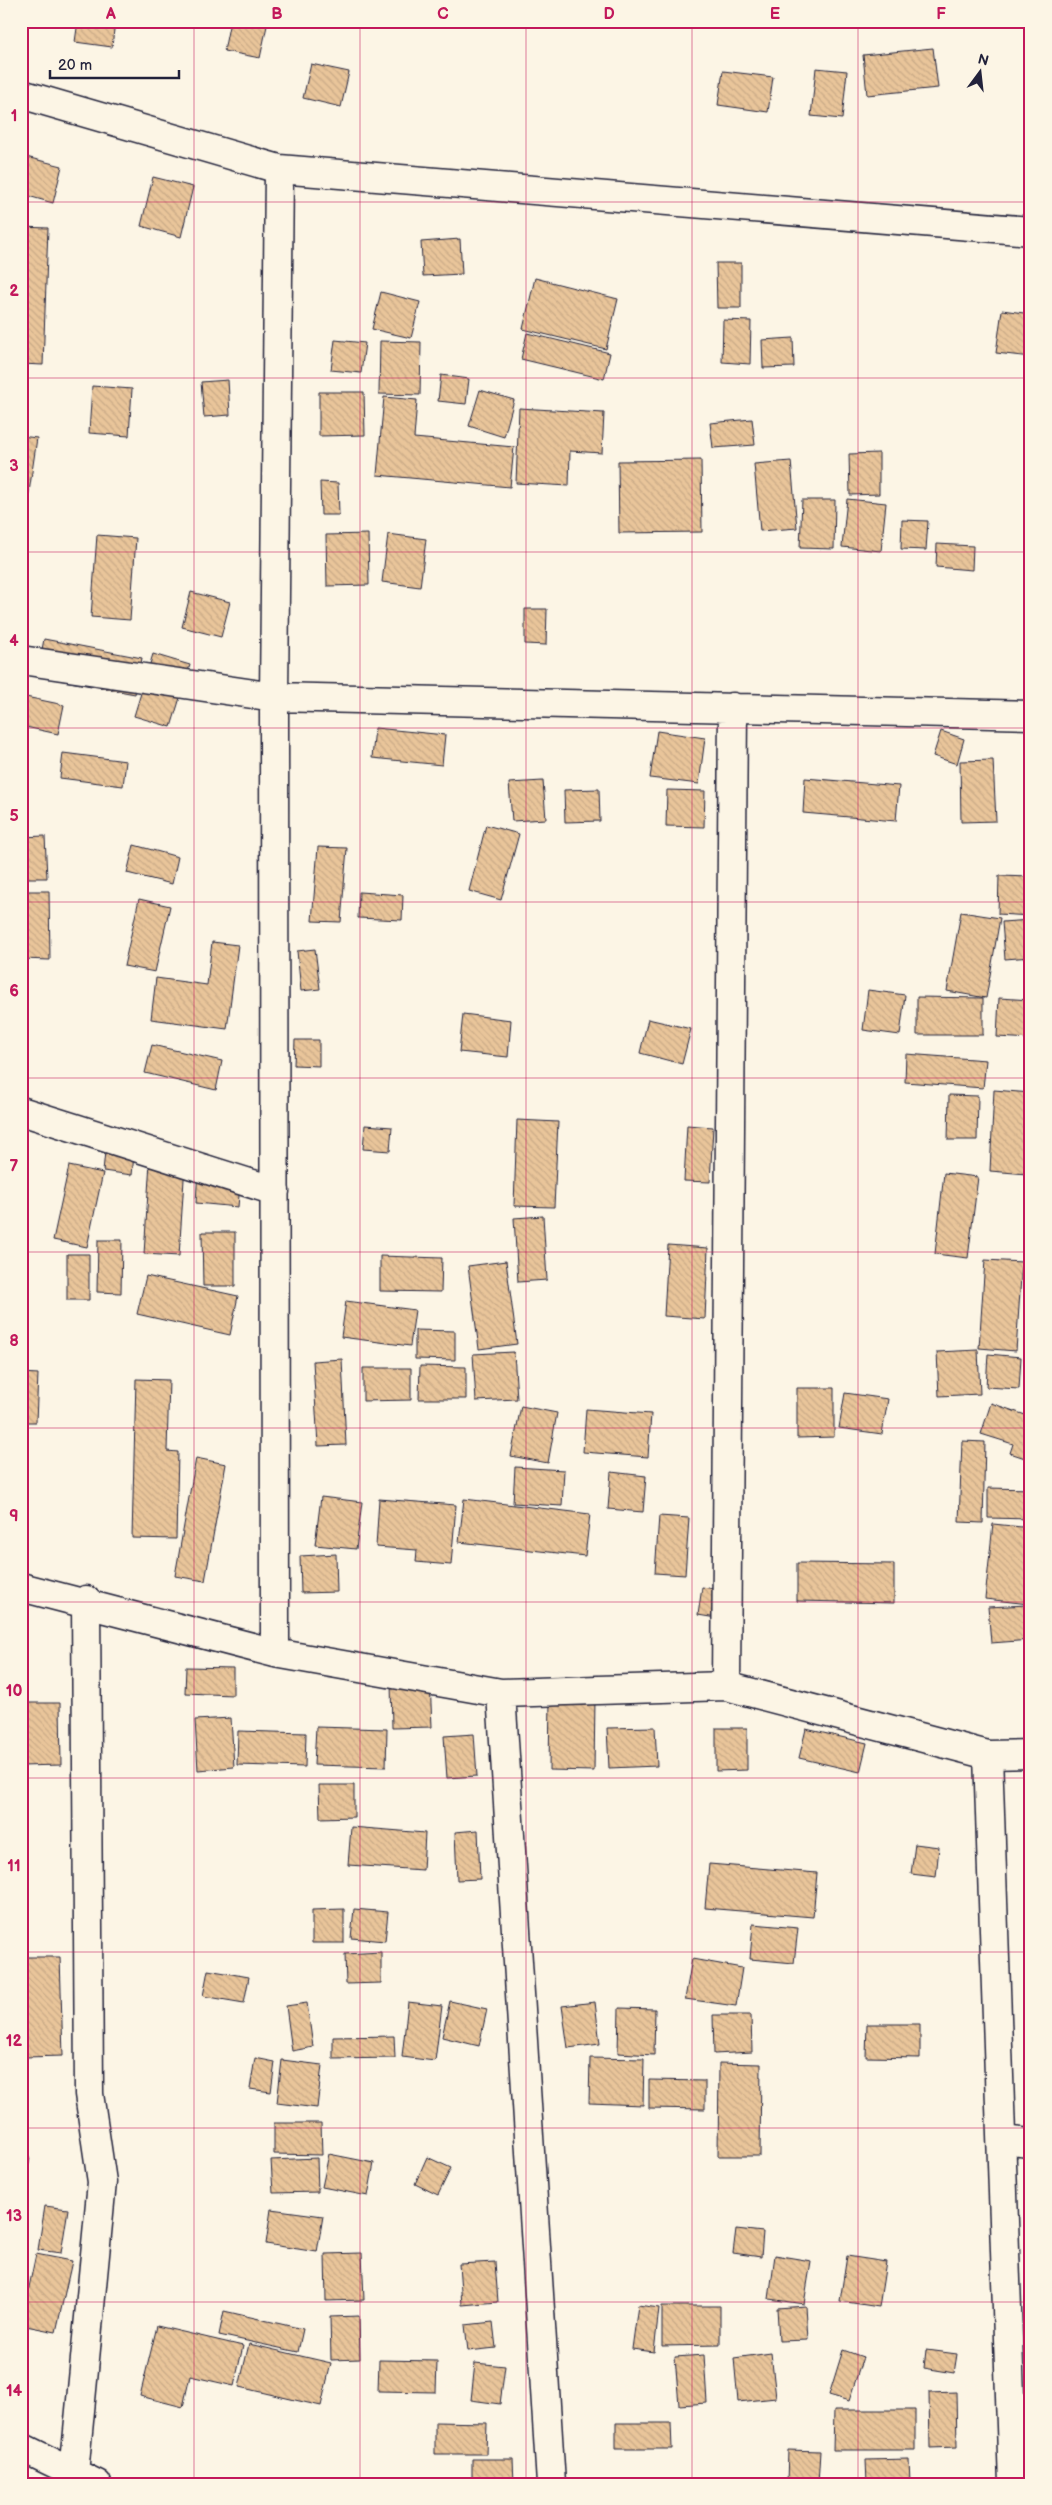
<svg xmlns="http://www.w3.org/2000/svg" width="1052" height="2505" viewBox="0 0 1052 2505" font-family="'Balsamiq Sans',sans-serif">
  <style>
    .building { fill: url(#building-back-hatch); stroke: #22223b }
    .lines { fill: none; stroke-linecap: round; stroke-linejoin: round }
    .minor-casing { stroke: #22223b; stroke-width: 31 }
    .minor { stroke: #fcf5e5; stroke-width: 28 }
    .grid { fill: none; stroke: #c2185b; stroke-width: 1; stroke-opacity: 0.55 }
    .neatline { fill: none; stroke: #c2185b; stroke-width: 2 }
    .grid-label { font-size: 16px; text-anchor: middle; font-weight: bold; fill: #c2185b }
  </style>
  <defs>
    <pattern id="building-back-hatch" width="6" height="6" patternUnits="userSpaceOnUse" patternTransform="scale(1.25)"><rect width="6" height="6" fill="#e9c59a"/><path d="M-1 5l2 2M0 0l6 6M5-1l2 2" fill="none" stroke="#c8a986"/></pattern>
  </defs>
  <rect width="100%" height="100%" fill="#fcf5e5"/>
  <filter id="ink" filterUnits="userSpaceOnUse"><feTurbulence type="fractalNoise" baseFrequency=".02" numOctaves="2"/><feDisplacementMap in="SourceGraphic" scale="10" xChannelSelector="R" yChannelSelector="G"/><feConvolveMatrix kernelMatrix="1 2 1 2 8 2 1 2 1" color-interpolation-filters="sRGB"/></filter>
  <g filter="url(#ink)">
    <path class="building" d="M78 21H115L112 47 75 42Z
      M230 21H268L260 58 224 51Z
      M933 48 938 88 867 95 863 55Z
      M311 64 349 72 341 107 303 98Z
      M816 68 847 71 842 119 811 116Z
      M723 71 773 77 768 112 718 105Z
      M22 156 62 166 53 203 21 194Z
      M153 177 193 187 181 237 141 226Z
      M21 227 48 228 43 365 21 364Z
      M460 239 462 274 423 276 421 242Z
      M716 263H741V308H717Z
      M535 278 618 299 606 349 523 329Z
      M381 292 420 302 411 338 372 329Z
      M1002 310 1031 314V357L996 353Z
      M723 320 751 321 750 364 722 362Z
      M527 333 610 353 604 379 521 359Z
      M793 338 794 367 763 368 762 340Z
      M335 340 365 343 361 373 331 370Z
      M380 341 421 342 420 395 379 394Z
      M441 375 469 379 466 404 438 401Z
      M228 380 230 415 204 417 201 382Z
      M92 386 132 389 129 436 89 433Z
      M480 390 514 400 504 437 469 426Z
      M319 392H364L365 435 319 436Z
      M384 397 417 400 414 438 514 447 510 487 377 475Z
      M519 408 604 413 602 453 570 451 569 486 516 483Z
      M752 419 755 445 713 448 710 423Z
      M21 436 37 438 23 533H21Z
      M879 453V494L850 495 849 454Z
      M701 460 702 532 619 533 618 461Z
      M791 461 797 528 760 531 754 464Z
      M320 482 338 483 339 515H321Z
      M847 499 886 503 881 551 842 547Z
      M802 500H835L834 549 800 548Z
      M902 520 928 521 926 550 901 549Z
      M368 534 369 585 327 586 326 535Z
      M388 534 426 539 420 587 382 582Z
      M97 535 136 538 130 620 91 617Z
      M937 544 973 546 972 570 936 567Z
      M191 592 230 602 221 637 182 627Z
      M525 609H547L546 645 525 644Z
      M44 639 142 658 135 694 37 676Z
      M153 654 190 665 171 727 134 716Z
      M21 696 64 705 58 734 21 726Z
      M375 728 445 735 442 765 372 758Z
      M657 731 705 738 699 784 650 778Z
      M941 731 964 739 957 764 933 756Z
      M63 753 126 761 123 786 60 778Z
      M993 760 996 821 961 822 960 761Z
      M805 778 899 786 896 821 803 813Z
      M543 781 546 819 512 821 509 783Z
      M599 789 600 821 565 822 564 790Z
      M667 790 705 791 704 827 666 826Z
      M486 825 519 834 501 900 469 891Z
      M45 836 47 878H21V837Z
      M134 845 178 857 172 884 127 873Z
      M318 847 347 848 341 922 312 921Z
      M999 876 1031 877V916L998 914Z
      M21 891H49L50 960 21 959Z
      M359 892 403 895 402 920 358 918Z
      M139 899 170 906 155 972 124 966Z
      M961 912 1000 918 986 998 947 991Z
      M1031 920V957L1005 959 1002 922Z
      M212 942 238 945 227 1029 151 1019 156 978 207 985Z
      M315 949 320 989 301 991 297 951Z
      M868 990 905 995 900 1035 863 1030Z
      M917 997 983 998V1035H917Z
      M999 998 1031 1000V1039L997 1037Z
      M463 1014 511 1020 508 1057 459 1052Z
      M648 1019 691 1029 682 1064 640 1053Z
      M295 1040H319V1066L294 1065Z
      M152 1045 222 1061 216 1090 145 1073Z
      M906 1054 986 1060 983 1088 905 1082Z
      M994 1090 1031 1093 1027 1174 990 1171Z
      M949 1095 978 1096 977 1140H948Z
      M517 1120 558 1122 554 1207 514 1206Z
      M365 1125 392 1127 390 1151 363 1149Z
      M687 1125 713 1127 710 1182 684 1181Z
      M106 1142 135 1145 132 1175 103 1171Z
      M150 1162 185 1164 179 1256 144 1254Z
      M69 1166 103 1173 87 1247 53 1240Z
      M198 1168 241 1172 238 1207 196 1203Z
      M944 1173 978 1177 968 1258 935 1254Z
      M1028 1182H1031V1216L1025 1215Z
      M543 1216 547 1280 518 1282 514 1218Z
      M202 1232H235V1286H203Z
      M98 1240H122L121 1293 97 1292Z
      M668 1245 708 1248 705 1319 664 1316Z
      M67 1254H89V1300H67Z
      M380 1256 442 1258 441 1292 380 1291Z
      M985 1260 1022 1262 1016 1351 979 1348Z
      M506 1261 517 1344 479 1349 468 1266Z
      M146 1276 238 1296 230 1335 137 1314Z
      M346 1301 415 1310 410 1346 341 1337Z
      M415 1330 455 1331V1360L415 1359Z
      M978 1350 980 1394 939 1396 937 1352Z
      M514 1352 517 1399 476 1401 473 1354Z
      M988 1354 1021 1357 1019 1389 986 1387Z
      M342 1359 346 1445 318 1446 313 1361Z
      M420 1366 466 1367V1399H419Z
      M363 1368H411V1400L363 1401Z
      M21 1373 38 1374 36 1422H21Z
      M136 1379 169 1380 167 1451 178 1452 176 1539 132 1538Z
      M797 1388H834V1437L797 1438Z
      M845 1393 888 1399 882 1434 839 1428Z
      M991 1403 1031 1417V1460L1010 1453 1013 1444 981 1434Z
      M521 1406 557 1413 548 1463 511 1456Z
      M586 1409 651 1414 648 1457 583 1452Z
      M962 1441 985 1442 983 1523 959 1522Z
      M196 1458 226 1464 205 1581 175 1576Z
      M515 1467 564 1470 562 1506 513 1503Z
      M611 1472 646 1476 643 1512 608 1509Z
      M988 1488 1031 1489V1519L988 1518Z
      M321 1497 362 1502 356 1549 315 1545Z
      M379 1499 456 1505 451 1565 416 1562 417 1550 376 1547Z
      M464 1499 590 1514 585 1556 459 1542Z
      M659 1516 689 1518 685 1575 655 1573Z
      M993 1524 1031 1528 1029 1604 985 1599Z
      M336 1554 337 1592 301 1593 300 1556Z
      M797 1563 894 1564V1603L797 1601Z
      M702 1587 727 1591 722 1619 698 1615Z
      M1028 1605 1031 1640 991 1643 988 1607Z
      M186 1667 233 1668V1695L185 1693Z
      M430 1681 432 1727 392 1728 391 1682Z
      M550 1698H595L594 1771 549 1770Z
      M21 1703H60L61 1765 21 1766Z
      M231 1718 234 1767 198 1770 195 1720Z
      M316 1727 387 1729 386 1767 314 1765Z
      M655 1727 657 1766 609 1768 607 1728Z
      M716 1728H747V1770L716 1771Z
      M806 1729 867 1743 860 1772 799 1758Z
      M238 1731 306 1733 305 1767 237 1765Z
      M474 1734 477 1776 447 1778 444 1736Z
      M319 1785H354V1817L320 1818Z
      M351 1827 425 1833 423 1870 348 1865Z
      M478 1830 480 1879 457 1880 455 1832Z
      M915 1844 939 1847 936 1877 911 1874Z
      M709 1864 817 1873 813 1917 705 1908Z
      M344 1909V1943H312V1910Z
      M354 1909 388 1912 385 1941 351 1938Z
      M753 1924 798 1928 794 1963 750 1959Z
      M381 1952V1983L346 1984 345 1954Z
      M22 1957H60L63 2056 25 2057Z
      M692 1959 742 1968 736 2006 685 1999Z
      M208 1970 249 1977 244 2003 203 1996Z
      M450 2001 487 2009 479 2046 442 2037Z
      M408 2002 442 2006 435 2061 402 2057Z
      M595 2002 600 2044 568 2048 562 2006Z
      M307 2003 313 2047 292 2051 286 2006Z
      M619 2008 655 2009 654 2055 618 2053Z
      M713 2015H751L752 2052 714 2054Z
      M867 2024H920V2058L866 2057Z
      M394 2036 395 2058 333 2059V2037Z
      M255 2058 275 2062 271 2092 250 2089Z
      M590 2058 644 2059 643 2105 589 2103Z
      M282 2060 322 2065 317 2108 277 2103Z
      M719 2063 761 2064 760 2156H718Z
      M649 2080 705 2081V2109L649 2108Z
      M274 2123H321L322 2155 274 2154Z
      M329 2154 374 2163 368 2196 322 2187Z
      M21 2157 30 2158 21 2203Z
      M427 2157 451 2168 438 2195 415 2184Z
      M317 2158 318 2192 273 2193 271 2160Z
      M45 2206 68 2209 61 2253 38 2250Z
      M271 2209 323 2216 317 2252 266 2244Z
      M736 2229 763 2232 761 2257 733 2253Z
      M362 2253 364 2300 326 2301 325 2254Z
      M36 2254 72 2261 56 2332 21 2325Z
      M775 2255 811 2261 804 2304 769 2299Z
      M847 2256 886 2262 879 2307 840 2301Z
      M495 2262 498 2302 462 2305 459 2264Z
      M638 2305 659 2308 654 2352 632 2349Z
      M662 2306H720V2345L662 2346Z
      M806 2306 808 2340 779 2341 777 2308Z
      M224 2311 303 2329 298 2352 219 2335Z
      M359 2316 360 2359 331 2360 330 2317Z
      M493 2322 496 2348 468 2351 465 2325Z
      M157 2326 243 2346 234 2386 190 2376 183 2407 140 2396Z
      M249 2344 331 2363 321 2406 239 2387Z
      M843 2350 863 2357 849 2401 829 2395Z
      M926 2350 957 2354 954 2373 924 2368Z
      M771 2353 776 2398 738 2402 734 2358Z
      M704 2355 707 2403 679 2405 675 2357Z
      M379 2360 437 2361 436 2392 378 2391Z
      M475 2363 505 2366 500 2404 471 2400Z
      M956 2392 957 2447 930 2448 929 2393Z
      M834 2410H915V2450H833Z
      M435 2422 487 2423 486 2454H435Z
      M616 2423H671L672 2449H616Z
      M788 2450 820 2451 818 2484H787Z
      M472 2459H513L514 2484H472Z
      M909 2459 910 2484H867L866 2460Z"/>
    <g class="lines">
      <g class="minor-casing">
        <path id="minor" d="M21 94 279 169 1031 231
          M21 660 274 697 1031 715
          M21 1111 275 1191
          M21 1587 275 1653 501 1693 726 1686 988 1755 1031 1754
          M275 1653 274 697 279 169
          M726 1686 733 707
          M501 1693 551 2484
          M988 1755 1013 2484
          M1002 2140 1031 2143
          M21 2447 97 2484
          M74 2473 102 2182 89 2094 86 1600"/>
      </g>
      <use href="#minor" class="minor"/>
    </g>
  </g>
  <path class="grid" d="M194 21V2484M360 21V2484M526 21V2484M692 21V2484M858 21V2484M21 202H1031M21 378H1031M21 552H1031M21 728H1031M21 902H1031M21 1078H1031M21 1252H1031M21 1428H1031M21 1602H1031M21 1778H1031M21 1952H1031M21 2128H1031M21 2302H1031"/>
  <rect width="1052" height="2505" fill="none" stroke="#fcf5e5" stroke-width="55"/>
  <g transform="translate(980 72) rotate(15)" stroke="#fcf5e5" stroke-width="4" paint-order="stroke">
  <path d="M0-4L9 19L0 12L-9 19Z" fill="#22223b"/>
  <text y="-8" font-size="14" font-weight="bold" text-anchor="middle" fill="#22223b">N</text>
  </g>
  <path d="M50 70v8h129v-8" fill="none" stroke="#22223b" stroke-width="2.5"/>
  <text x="58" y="70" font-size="15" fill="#22223b" stroke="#fcf5e5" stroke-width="4" paint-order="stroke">20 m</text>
  <rect x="28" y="28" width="996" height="2450" class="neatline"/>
  <g class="grid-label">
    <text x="111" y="19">A</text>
    <text x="277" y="19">B</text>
    <text x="443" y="19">C</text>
    <text x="609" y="19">D</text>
    <text x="775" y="19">E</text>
    <text x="941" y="19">F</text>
    <text x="14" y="121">1</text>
    <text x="14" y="296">2</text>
    <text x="14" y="471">3</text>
    <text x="14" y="646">4</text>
    <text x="14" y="821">5</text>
    <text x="14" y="996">6</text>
    <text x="14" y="1171">7</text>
    <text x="14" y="1346">8</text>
    <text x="14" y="1521">9</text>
    <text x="14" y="1696">10</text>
    <text x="14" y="1871">11</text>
    <text x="14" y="2046">12</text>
    <text x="14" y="2221">13</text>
    <text x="14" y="2396">14</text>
  </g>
</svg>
